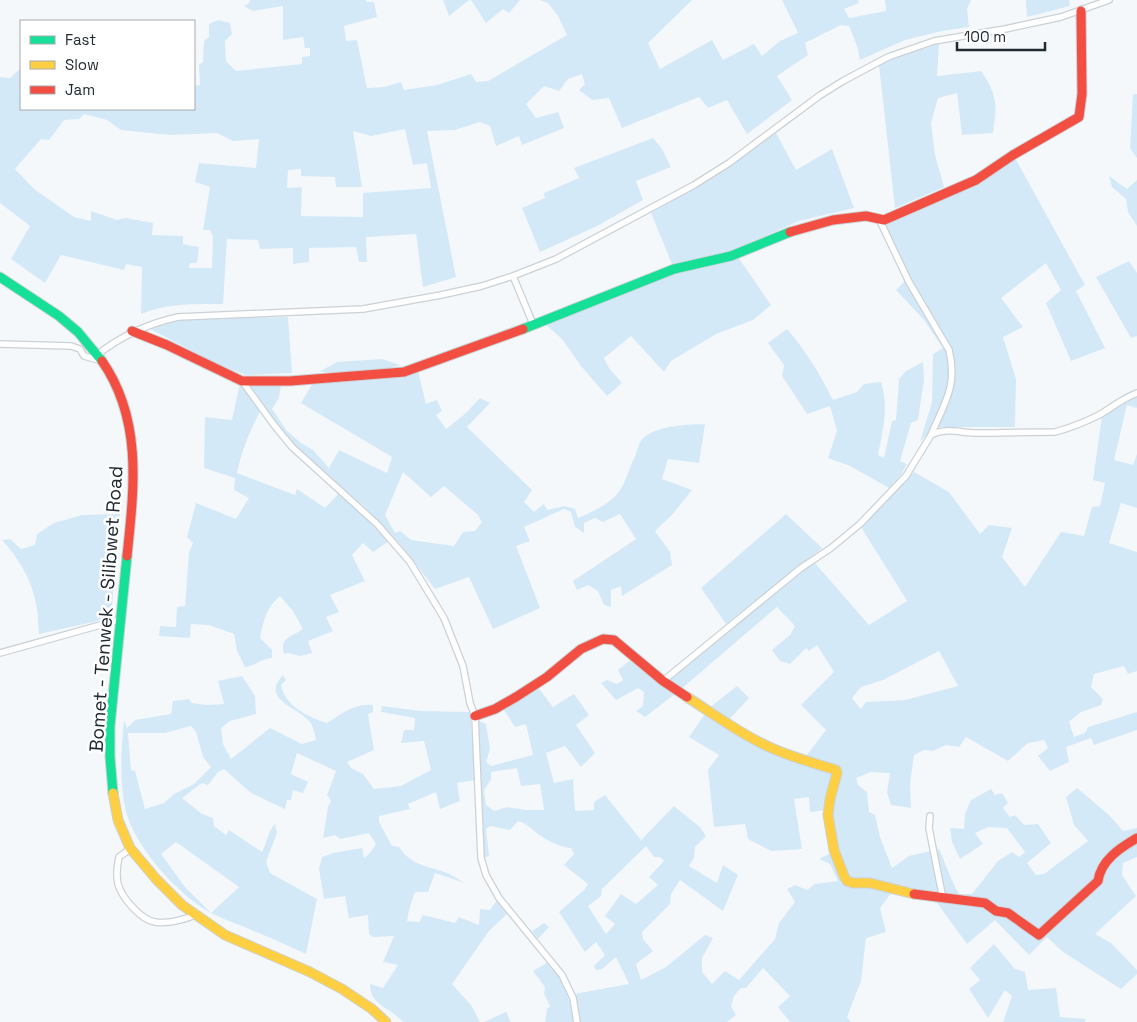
<svg xmlns="http://www.w3.org/2000/svg" width="1137" height="1022" viewBox="0 0 1137 1022" font-family="'Space Grotesk',sans-serif">
  <style>
    .green { fill: #d3e9f8; fill-rule: evenodd }
    .lines { fill: none; stroke-linecap: round; stroke-linejoin: round }
    .street-casing { stroke: #cbd1d5; stroke-width: 8 }
    .fast-casing { stroke: #cbd1d5; stroke-width: 11 }
    .slow-casing { stroke: #cbd1d5; stroke-width: 11 }
    .jam-casing { stroke: #cbd1d5; stroke-width: 11 }
    .street { stroke: #fefefe; stroke-width: 5.5 }
    .fast { stroke: #16e098; stroke-width: 9 }
    .slow { stroke: #ffcf43; stroke-width: 9 }
    .jam { stroke: #f24e42; stroke-width: 9 }
    .labels { text-anchor: middle; dominant-baseline: central; stroke-width: 5; stroke-linejoin: round; paint-order: stroke }
    .street-label { font-size: 19px; fill: #212b32; stroke: #fff }
  </style>
  <rect width="100%" height="100%" fill="#f5f8fa"/>
  <path class="green" d="M250 0H366V2H374L377 17 344 26 346 41 357 40 367 88 384 87 401 82 404 90 437 85 471 74 476 82 488 81 567 35 558 16 548 3 539 0H692L648 43 660 69 712 40 723 60 754 44 762 56 780 41 798 33 782 0H858L859 3 844 9 849 18 886 11 885 0H971L967 9 969 27 942 31 905 40 860 60 857 46 849 26 841 25 805 43 808 55 777 76 792 100 747 134 727 100 708 108 699 97 622 128 609 98 592 100 579 90 585 84 582 74 568 79 559 91 544 86 526 104 536 118 558 112 564 128 522 145 519 136 496 146 490 126 480 122 455 130 427 131 456 277 423 287 416 234 366 237 367 262H359L356 247 309 248V262L293 264V248L260 249 258 240 227 239 223 304C195 304 167 303 141 314L142 267 126 264 124 270 61 255 45 283 11 259 30 226 0 203V77L10 78 21 68V109H194V86L200 85 199 65 203 62 204 41 209 37V24L218 20 230 23 232 34 225 41 226 61 236 71 302 64V57L310 56V48H305L303 37 283 40V6L253 11 244 6 249 3ZM84 114 107 120 121 130 171 135 217 133 233 141 259 139 256 168 199 163 195 182 210 187 203 230H210L213 236 212 268H189L190 263H197L199 247 183 244V236L152 235 153 223 126 218 117 220 91 211V221L74 217 34 189 15 169 41 139 49 140 64 120 79 119ZM405 129 413 165 427 163 431 188 363 193V217L301 216 302 187 287 188 288 170 301 169V176L335 177 336 187H362L353 131 371 136Z
    M443 0H469L449 16Z
    M471 0H520L509 13 503 9 486 23Z
    M1026 0H1069L1070 6 1027 17Z
    M939 44 937 76 981 71C998 95 997 106 993 133L962 135 957 93 938 98 931 123 935 155 944 187 895 208 879 65 909 53Z
    M1133 94H1137V158L1130 148Z
    M776 133 796 170 832 149 854 208 799 221 734 250 672 264 651 213 722 172Z
    M653 138 662 149 671 167 636 181 643 200 597 226 540 252 522 208 545 198 544 193 579 178 574 168Z
    M1015 158 1085 285 1076 291 1105 348 1071 361 1046 303 1061 290 1046 263 1001 298 1023 327 1003 337 1016 379 1015 427H937L931 430 920 442 932 402 933 354 943 348 924 320 896 290 904 282 899 261 882 224Z
    M1109 176 1127 189 1137 180V226L1128 212 1126 199 1112 187Z
    M738 257 771 305 753 320 716 334 671 361 664 372 631 336 604 358 609 368 622 383 607 396 581 366 562 339 545 324 674 273 704 268Z
    M1129 261 1137 273V336L1131 338 1096 277Z
    M288 317 292 373 246 375 220 365 146 327C188 314 243 318 288 317Z
    M787 329C806 351 820 374 833 400L857 392 864 384 881 382C889 407 883 430 878 455L884 458 892 421 896 420 899 379 906 371 923 362 924 380 918 420 911 423 900 461 907 464 901 475 889 488 850 466 828 458 837 431 830 406 807 414 782 376 784 365 768 343Z
    M382 359 400 365C376 375 345 372 319 372L337 362Z
    M418 371 426 404 437 400 442 411 436 415 446 429 465 414 480 398 490 403 467 427 532 490 524 502 534 512 544 504 547 510 565 506 575 509 578 518C594 511 613 503 622 487 627 478 630 466 635 456 638 450 638 443 643 438 658 425 686 425 705 424L699 463 668 459 662 479 692 490 672 515 655 531 670 552 672 565 622 596 621 586 611 590V607L604 605 598 591 588 585 577 590 573 581 636 539 620 514 603 522 595 518 584 523V533L575 527 571 512 564 509 524 527 530 541 516 546 540 608 493 629 469 577 435 589 400 544 365 507 313 464 290 440 253 391 250 383 281 384 279 398 272 409 287 431 301 443 313 450 329 468 339 450 387 473 392 457 301 403 314 381ZM403 472 431 497 444 486 478 515 482 522 475 531 463 532 454 546 411 540 400 531 395 533 385 515Z
    M240 383 261 410C250 430 242 450 237 473L295 495 297 489 325 508 340 492 367 517 389 541 373 552 363 543 352 555 365 581 330 595 339 612 326 617 333 631 308 641 312 653 300 656 288 653 284 654C279 638 291 637 303 629L293 611 280 596C266 608 264 620 260 638L272 650V658C260 659 256 666 245 667L237 651 234 634 209 625 191 624 190 638 159 636 160 626 176 627 177 607 185 606 189 552 193 543 187 537 196 503 236 519 249 498 234 490 235 478 204 468 205 417 232 420Z
    M1137 395V408L1127 405 1114 460 1133 465 1137 454V508L1121 503 1109 543 1137 552V671L1128 674 1124 666 1094 674 1091 687 1103 699 1101 705 1081 712 1069 722 1074 737 1085 733 1088 727 1137 712V730L1094 745 1091 738 1066 747 1069 762 1050 771 1038 756 1048 748 1044 740 1028 743 1008 761 966 737 959 747 946 745 933 751 924 750 914 755 910 784 911 808 891 805 887 792 890 773 871 772 856 778 858 785 867 792 869 812 875 815 880 837 892 868 909 856 939 849C946 864 951 880 959 894H972L998 861 1012 852 1019 857 1025 852 1007 828 988 827 975 833 983 844 960 859 952 842 950 828 964 829 965 814 971 800 991 789 995 795 1002 793 1008 803 1003 808 1010 817 1015 815 1024 825 1038 824 1051 843 1027 863 1036 875 1044 874 1088 841 1074 825 1066 797 1077 788 1109 815 1123 831 1137 828V857L1123 863 1122 875 1136 896 1095 934 1111 943 1137 970V974L1121 989 1063 952 1047 937 1029 955 995 920 967 944 937 903 892 892 880 908 886 932 866 938 861 981 847 1017 851 1022H790L778 1007 790 996 763 968 746 988H741L734 996 731 1006 736 1015 727 1022H579L574 994 629 984 616 957 602 969 596 970 594 966 605 955 596 942 585 952 559 912 584 890 588 884 564 865 574 854 571 848C559 847 548 841 538 834 531 829 527 823 518 821L510 830 491 826 486 829 489 856 484 858 477 720 486 724 490 749 486 762 491 766 533 755 526 724 515 727 502 707 537 686 553 707 574 694 589 715 576 725 595 753 581 767 565 746 546 753 554 783 573 779 575 811 594 810V802L605 795 641 840 674 806 700 827 706 836 695 847 694 858 689 866 717 883 723 865 738 875 723 911 680 880 671 894 670 904 642 932 643 939 653 951 636 964 641 980 666 967 705 935 713 938 702 958V972L712 984 725 971 739 980 775 939 779 923 795 902 787 889 795 885 807 890 815 884 838 881 830 864 819 859 829 854 831 842 826 810 810 812 809 797 794 799 802 849 771 851 748 839 745 824 714 827 708 770 719 755 689 737 709 708 737 686 749 698 723 726 751 741 800 764 826 730 801 705 834 672 817 645 809 651 806 648 790 664 780 661 772 650 790 635 795 626 777 607 680 690 669 679 814 562 869 625 907 601 861 527 914 472 949 492 980 534 989 525 1012 528 1002 557 1025 587 1061 532 1084 536 1092 507 1100 506 1105 483 1093 480 1102 416 1118 403ZM939 651 958 686 905 700 866 702 861 709 852 698 861 687 883 680ZM517 768 521 786 540 784 544 810H527L507 807 494 811 486 805 484 790 491 780V772ZM646 846 654 857H660L664 861 649 877 658 885 636 904 621 894 605 916 615 924 606 934 588 906 601 896 602 889Z
    M120 514 111 618 39 634C38 623 38 610 35 599 30 577 17 556 2 540L10 539 21 549 35 545 37 534 54 523 82 515Z
    M786 514 822 548 726 624 701 588Z
    M632 659 675 694 645 717 636 711 643 706 644 692 638 688 616 700 601 683 607 680 617 684 623 680 618 670Z
    M283 675 286 680 281 685C285 706 308 717 327 723 341 714 355 703 373 705V712L368 714 374 750 347 762 351 768 363 774 374 789 401 786 431 770 424 741 401 743 404 730H414L415 718 381 712 382 706 420 711 470 712 476 780 457 783 460 801 440 809 436 792 408 804 410 809 379 816V822L392 846 399 847C413 867 427 865 447 873 453 875 459 880 465 883L435 873 428 892H415L409 910 407 921 419 922 423 915 455 923 459 917 479 925 480 909 490 910 497 900 507 914 489 931 452 984 471 1005 480 1022H403C389 1006 370 1006 370 984L383 988 398 965 383 962 394 936 373 937 369 934 368 915 349 918 345 896 324 899 319 869 322 857 333 853 362 848 364 858 370 853 376 844 369 833 340 839 335 835 323 838 328 807 331 801 327 795 336 771 297 753 291 774 308 782 303 793 293 790 291 800H287L285 809 251 793 224 769 218 772 208 785 202 783 182 798 202 814 213 818 214 826 226 835 229 830 262 852C267 843 268 831 275 824L277 833 266 862 270 873 317 899 306 954C285 944 263 935 242 926 232 922 220 918 211 913 178 895 136 848 126 812 119 782 121 750 124 720L127 728 135 720 171 714 173 701 189 699 192 703 206 705 224 704 218 681 242 676 255 696 256 714 230 721 221 728 223 744 231 759 270 728 302 744 316 740C315 735 313 725 309 721 298 707 260 700 283 675ZM191 726 196 732 203 757 211 767 194 784 174 794 164 803 145 809 135 771 131 770 128 733H165ZM176 842 239 887 211 913 185 887 161 854Z
    M544 923 549 927 538 939 532 931Z
    M994 944 1015 969 1025 972 1028 990 1056 988 1060 1017 1086 1019 1085 1022H1003L1012 996 1005 990 988 1018 969 989 980 980 970 968Z
    M550 961C563 981 570 998 574 1022H545L547 1009 550 1006 544 994 545 987 533 971Z
    M506 1012 511 1022H484Z"/>
  <g class="lines">
    <g class="street-casing">
      <path id="street" d="M879 219 909 282 949 350C958 386 944 404 931 435
        M513 276 533 324
        M0 344 71 346 80 349 84 356 102 361
        M97 355C122 335 147 324 178 317L363 309 441 295 482 286 513 276 556 259 694 185 729 163 819 96 843 81 888 57 934 41 1005 29 1061 17 1109 0
        M242 381 274 425 292 447 377 524 410 562 444 618 463 666 470 703 475 716 481 858 486 875 499 898 562 975 573 998 577 1022
        M0 653 122 619
        M663 681 801 568 831 548 860 524 906 476 931 435C945 427 961 433 977 433 1003 433 1029 432 1055 432 1070 428 1085 422 1099 415 1113 407 1121 399 1137 393
        M930 816 929 828 943 899
        M130 849 119 857C117 866 116 875 118 884 122 898 141 920 155 922 167 924 182 920 193 916"/>
    </g>
    <g class="fast-casing">
      <path id="fast" d="M0 277 59 316 78 332 102 361
        M523 329 674 269 731 256 790 232
        M113 793 110 757V726L127 556"/>
    </g>
    <g class="slow-casing">
      <path id="slow" d="M687 697C712 713 736 731 763 744 786 756 811 762 836 770L837 773 830 799 828 815 834 850 844 876 847 881 853 883H870L914 894
        M113 793 118 820 130 848 157 880 182 905 225 935 310 972 342 989 372 1009 386 1022"/>
    </g>
    <g class="jam-casing">
      <path id="jam" d="M790 232 833 220 866 216 884 220 976 180 1013 155 1079 117 1082 94 1081 11
        M132 331 167 345 242 381H290L404 372 523 329
        M102 361C143 420 134 489 127 556
        M475 716 495 709 516 697 547 677 581 649 603 639 614 640 663 681 687 697
        M914 894 985 903 996 911 1008 913 1039 935 1098 881C1101 860 1120 848 1137 838"/>
    </g>
    <use href="#street" class="street"/>
    <use href="#fast" class="fast"/>
    <use href="#slow" class="slow"/>
    <use href="#jam" class="jam"/>
  </g>
  <g class="labels">
    <g class="street-label">
      <text transform="translate(106 609) rotate(-86)">Bomet - Tenwek - Silibwet Road</text>
    </g>
  </g>
  <rect x="20" y="20" width="175" height="90" fill="#ffffff" stroke="#a6aaad"/>
  <rect x="30" y="36" width="25" height="8" fill="#16e098" stroke="#a6aaad"/>
  <text x="65" y="45" font-size="15" fill="#212b32">Fast</text>
  <rect x="30" y="61" width="25" height="8" fill="#ffcf43" stroke="#a6aaad"/>
  <text x="65" y="70" font-size="15" fill="#212b32">Slow</text>
  <rect x="30" y="86" width="25" height="8" fill="#f24e42" stroke="#a6aaad"/>
  <text x="65" y="95" font-size="15" fill="#212b32">Jam</text>
  <path d="M957 42v8h88v-8" fill="none" stroke="#212b32" stroke-width="2.5"/>
  <text x="964" y="42" font-size="15" fill="#212b32" stroke="#ffffff" stroke-width="4" paint-order="stroke">100 m</text>
</svg>
